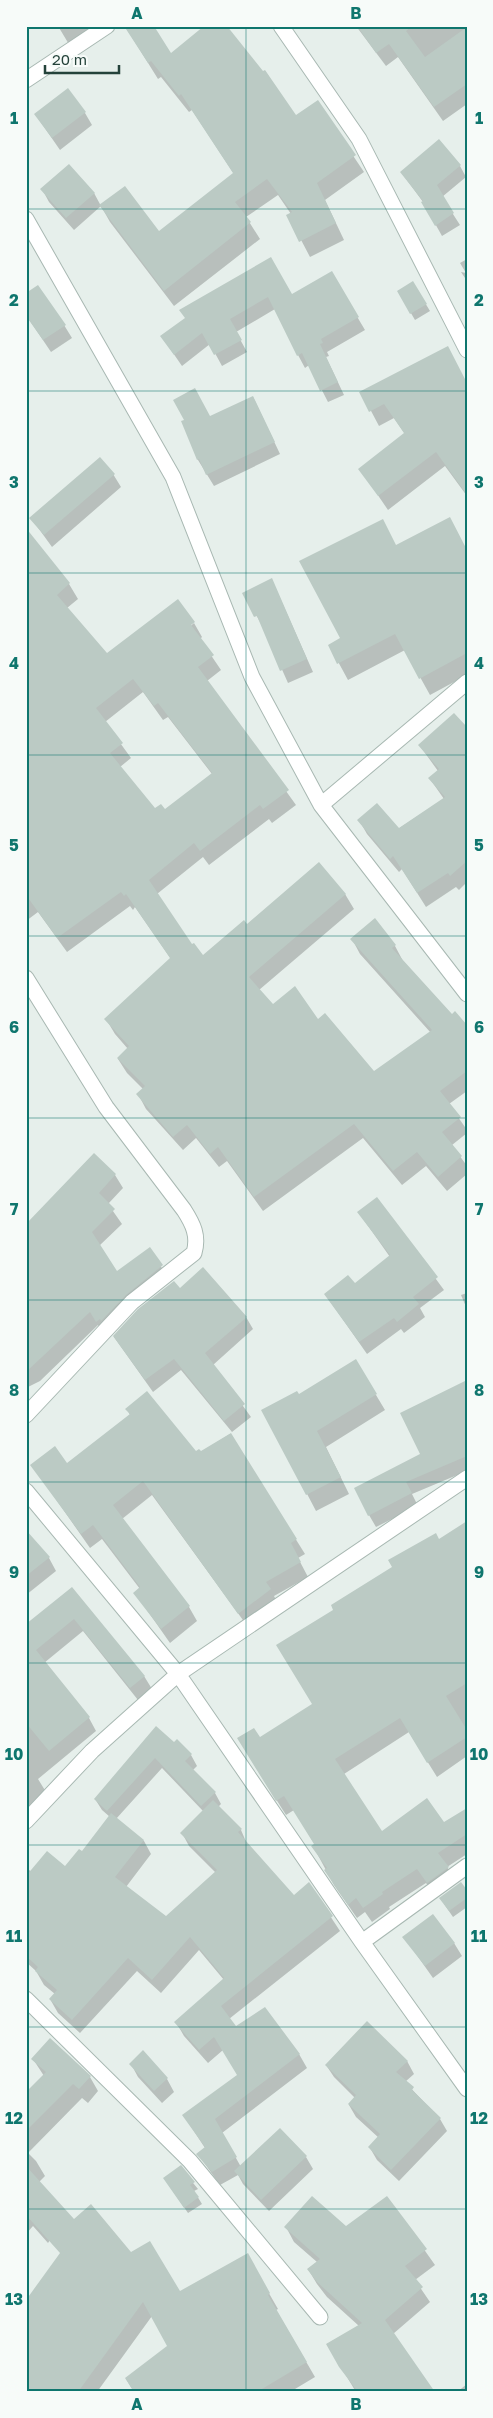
<svg xmlns="http://www.w3.org/2000/svg" width="493" height="2418" viewBox="0 0 493 2418" font-family="'Golos Text',sans-serif">
  <style>
    .shadow { fill: #0003; fill-rule: evenodd }
    .building { fill: #bbcac4; fill-rule: evenodd }
    .lines { fill: none; stroke-linecap: round; stroke-linejoin: round }
    .minor-casing { stroke: #a8b8b2; stroke-width: 17 }
    .minor { stroke: #fff; stroke-width: 15 }
    .grid { fill: none; stroke: #0f766e; stroke-width: 1; stroke-opacity: 0.55 }
    .neatline { fill: none; stroke: #0f766e; stroke-width: 2 }
    .grid-label { font-size: 16px; text-anchor: middle; font-weight: bold; fill: #0f766e }
  </style>
  <rect width="100%" height="100%" fill="#e6efeb"/>
  <path class="shadow" d="M26 26H32L26 31Z
    M58 26H101L70 46Z
    M125 26H152L171 55 206 26H226L263 73 265 71 296 117 317 102 364 172 325 200 344 240 310 257 288 215 291 214 278 195 246 217 260 239 174 306 110 222 101 206 74 230 49 202 42 189 69 166 94 193 101 206 125 188 159 233 234 174 192 110 189 112 161 77 158 79Z
    M356 26H467V104L443 121 398 57 386 66Z
    M85 113 92 125 60 150 35 114Z
    M460 166 466 177 442 197 460 225 442 236 423 202 401 172Z
    M271 259 292 296 331 273 365 330 327 352 329 356 326 357 344 395 328 402 309 365 305 368 298 355 275 309 236 332 247 352 222 366 210 344 182 366 162 337Z
    M467 259V281L461 272 466 273 460 263Z
    M413 283 430 311 415 320 398 291Z
    M26 315 64 325 72 338 51 352Z
    M361 392 467 435V496L445 466 388 510 360 469 405 434 394 418 379 426Z
    M253 397 280 454 214 486 198 460 183 422 210 417Z
    M113 474 121 487 52 547 31 518Z
    M33 538 69 584 78 599 67 608 107 655 186 630 194 623 202 637 200 639 221 670 207 681 296 805 272 823 269 819 209 865 203 857 157 894 192 946 203 957 246 926 319 863 345 894 354 909 259 990 272 1006 318 1021 374 1073 431 1033 360 954 352 939 375 920 395 946 403 961 452 1015 467 1027V1091L449 1104 467 1130V1133L452 1145 467 1166V1174L447 1191 426 1166 402 1185 363 1138 263 1211 227 1161 219 1167 196 1138 183 1150 146 1109 138 1094 143 1089 127 1073 118 1059 128 1049 115 1034 106 1019 171 959 135 907 133 910 130 906 67 952 38 912 26 921V631ZM143 692 163 720 168 717 212 774 165 811 155 810 120 767 131 758 105 722Z
    M397 546 467 551V675L430 695 405 650 348 680 329 645 342 639Z
    M272 580 313 672 288 683 264 629 244 593Z
    M467 729V882L459 890 456 887 426 907 402 869 399 872 367 834 359 820 398 829 444 799 430 779 438 771 420 746Z
    M94 1154 115 1175 123 1188 108 1204 122 1224 99 1246 117 1273 149 1249 170 1280 105 1334 98 1325 40 1381 26 1388V1226Z
    M377 1199 444 1290 420 1308 425 1317 404 1333 401 1329 367 1354 325 1294 355 1285 390 1257 359 1213Z
    M180 1290 246 1317 253 1329 213 1365 251 1417 232 1432 181 1370 153 1392 114 1337Z
    M467 1293V1309L461 1295Z
    M467 1382V1474L462 1473 412 1494 418 1506 376 1527 369 1515 422 1454Z
    M376 1395 385 1410 326 1447 349 1494 316 1511 263 1410 298 1396Z
    M127 1409 196 1453H200L230 1434 305 1554 298 1558 308 1577 274 1596 278 1604 248 1627 152 1495 122 1519 189 1607 197 1621 170 1643 135 1593 140 1589 102 1539 90 1548 32 1465H67L130 1415Z
    M467 1523V1756L437 1777 409 1732 344 1774 381 1833 444 1824 467 1810V1854L447 1867 457 1883 437 1897 426 1883 389 1907 390 1909 372 1922 365 1912 357 1918 334 1885 313 1846 315 1845 294 1810 286 1815 247 1753 259 1739 314 1705 335 1610Z
    M26 1531 49 1558 56 1571 26 1595Z
    M72 1588 144 1676 152 1689 138 1700 83 1631 44 1663 89 1718 96 1731 38 1779 46 1792 26 1812V1626Z
    M174 1744 191 1755 197 1766 193 1770 215 1793 221 1804 218 1807 241 1830 247 1844 294 1896 309 1884 340 1931 229 2019 236 2028 299 2054 307 2068 222 2133 241 2167 306 2157 313 2169 269 2211 243 2184 238 2175 220 2185 198 2154 205 2148 184 2116 238 2075 223 2050 208 2063 184 2036 176 2022 224 1980 199 1950 161 1993 137 1971 80 2033 58 2013 50 1999 55 1994 44 1985 36 1971 26 1962V1873L29 1870 32 1872 66 1868 82 1853 110 1817 102 1810 95 1799ZM162 1768 203 1811 182 1833 189 1846 216 1873 166 1918 126 1887 151 1854 144 1841 116 1819Z
    M467 1892V1907L453 1917 444 1904Z
    M404 1937 454 1943 462 1956 433 1978Z
    M143 2052 167 2079 174 2092 162 2103 138 2077 131 2064Z
    M33 2059 90 2077 98 2091 88 2103 82 2098 28 2153 36 2161 45 2176 39 2182 74 2221 131 2254 180 2293 247 2255 278 2309 276 2310 315 2377 290 2392H134L126 2379 169 2347 152 2316 97 2392H26L63 2251 50 2240 48 2243 33 2226 26 2234V2094L44 2076Z
    M407 2061 414 2074 405 2082 440 2119 447 2131 399 2181 377 2160 370 2148 379 2138 356 2117 349 2105 355 2098 334 2077 326 2065Z
    M180 2167 198 2189 194 2191 202 2204 188 2213 168 2184Z
    M387 2197 435 2265 415 2280 430 2302 393 2334 433 2392H356L327 2344 359 2326 327 2297 317 2284 308 2269 317 2262 294 2242 286 2227 346 2228Z
    M467 2384V2392H457Z"/>
  <path class="building" d="M124 26H154L171 53 204 26H227L263 71 265 70 296 115 318 100 356 155 317 183 336 223 299 242 286 215 292 212 267 179 235 202 251 222 164 291 99 205 125 186 159 231 233 173 181 94 179 96 151 61 148 63Z
    M357 26H412L406 31 425 57 467 27V84L434 107 389 44 376 53Z
    M68 88 86 112 52 138 34 114Z
    M439 139 461 165 437 185 454 213 435 226 421 202 423 201 400 172Z
    M69 164 95 193 66 218 40 189Z
    M271 257 292 294 332 271 359 317 321 339 323 343 320 344 338 382 320 391 302 353 297 356 268 297 230 319 242 340 214 355 202 333 174 355 160 336 185 318 179 310Z
    M413 281 427 304 410 314 397 291Z
    M38 285 66 325 43 340 26 316V293Z
    M448 346 467 383V495L436 452 378 496 358 469 404 433 384 404 369 412 359 392Z
    M195 388 210 416 253 396 275 442 206 475 199 459 197 460 181 421 184 420 173 400Z
    M100 457 115 474 44 535 29 518Z
    M450 517 467 550V653L419 679 395 634 337 664 328 645 340 638 299 561 383 519 396 545Z
    M26 528 70 583 57 595 107 653 178 599 195 622 191 625 214 655 198 667 289 790 263 809 260 805 200 851 194 843 149 880 192 944 194 943 203 955 244 920 247 924 319 862 346 894 249 977 273 1004 295 986 318 1019 325 1013 374 1071 432 1030 350 939 375 918 396 945 392 948 452 1014 455 1011 467 1025V1071L440 1091 461 1117 442 1132 462 1156 438 1177 417 1152 393 1171 354 1124 254 1197 218 1147 210 1154 187 1125 173 1137 136 1094 145 1086 117 1058 129 1046 104 1019 170 958 126 894 124 896 121 892 57 938 26 895ZM133 679 154 706 158 703 212 773 165 809 161 804 155 808 110 753 123 743 96 708Z
    M272 578 307 659 280 671 257 616 254 617 242 593Z
    M454 713 467 727V861L450 876 448 873 417 893 393 856 390 859 357 820 377 803 399 828 445 797 428 778 439 769 418 745Z
    M94 1153 116 1174 99 1193 115 1209 92 1232 117 1271 150 1247 163 1265 126 1295 101 1321 100 1319 96 1322 90 1312 26 1372V1224Z
    M377 1197 438 1277 413 1297 419 1304 397 1322 394 1318 359 1342 324 1294 348 1275 355 1283 390 1255 357 1212Z
    M203 1267 247 1317 205 1353 245 1404 224 1421 174 1359 145 1380 113 1336 138 1309 174 1281 180 1288Z
    M356 1359 377 1394 317 1431 341 1477 306 1495 261 1410 297 1391 299 1394Z
    M467 1380V1456L406 1482 412 1493 368 1516 354 1488 420 1454 400 1413Z
    M147 1391 196 1451 199 1449 201 1451 231 1433 297 1539 291 1543 301 1562 266 1582 271 1589 238 1614 143 1481 113 1505 190 1606 161 1629 133 1593 140 1587 93 1525 81 1534 30 1465 55 1446 67 1463 130 1414 125 1409Z
    M467 1521V1683L446 1696 467 1730V1737L427 1763 400 1718 335 1759 382 1831 427 1798 444 1822 467 1808V1834L438 1853 449 1867 427 1883 417 1869 382 1892 383 1894 363 1908 356 1898 348 1905 324 1870 327 1868 311 1846 314 1844 284 1796 276 1801 237 1738 254 1728 260 1737 312 1704 276 1645 333 1610 331 1605 392 1567 388 1560 436 1533 439 1539Z
    M26 1530 50 1557 26 1576Z
    M72 1587 145 1676 130 1688 74 1619 36 1650 90 1717 49 1751 26 1723V1624Z
    M156 1726 174 1742 177 1739 192 1754 185 1761 216 1792 201 1806 155 1758 107 1811 94 1799Z
    M213 1800 242 1829 238 1832 294 1895 309 1882 333 1916 221 2006 236 2026 265 2007 300 2054 215 2119 237 2157 212 2172 196 2154 205 2147 182 2115 237 2075 214 2037 199 2050 174 2022 224 1978 190 1937 152 1980 128 1958 72 2020 49 1999 57 1990 35 1971 38 1967 26 1956V1876L47 1851 65 1866 79 1849 82 1851 111 1813 144 1840 115 1877 166 1916 217 1870 180 1833Z
    M461 1882 467 1890V1898L449 1911 439 1898Z
    M433 1914 455 1943 425 1966 402 1937Z
    M367 2021 408 2061 396 2072 414 2087 412 2090 441 2118 391 2170 368 2147 380 2134 348 2104 356 2095 325 2065Z
    M50 2038 91 2076 79 2089 73 2084 26 2131V2092L46 2072 31 2059Z
    M143 2050 168 2078 154 2091 129 2064Z
    M280 2128 307 2156 261 2200 234 2171Z
    M181 2165 195 2182 190 2185 199 2197 184 2208 163 2178Z
    M26 2166 74 2219 91 2204 131 2252 150 2241 180 2291 248 2253 270 2293 268 2295 307 2362 257 2392H134L125 2378 167 2346 143 2302 78 2392H26V2300L60 2253 26 2215Z
    M312 2196 346 2226 387 2196 427 2249 405 2266 423 2287 385 2320 435 2392H358L339 2367 326 2344 362 2323 317 2282 307 2269 320 2259 284 2227Z"/>
  <g class="lines">
    <g class="minor-casing">
      <path id="minor" d="M281 26 359 139 467 350
        M26 80 107 26
        M26 219 173 477 252 677 321 805 467 994
        M321 805 467 682
        M26 978 106 1107 184 1210C193 1224 199 1236 194 1253L132 1302 26 1415
        M26 1491 178 1674 362 1942 467 2089
        M26 1821 92 1751 178 1674 467 1478
        M362 1942 467 1866
        M26 1999 190 2161 320 2317"/>
    </g>
    <use href="#minor" class="minor"/>
  </g>
  <path class="grid" d="M246 26V2392M26 209H467M26 391H467M26 573H467M26 755H467M26 936H467M26 1118H467M26 1300H467M26 1482H467M26 1663H467M26 1845H467M26 2027H467M26 2209H467"/>
  <rect width="493" height="2418" fill="none" stroke="#f7fbf9" stroke-width="55"/>
  <path d="M45 65v8h74v-8" fill="none" stroke="#24423a" stroke-width="2.5"/>
  <text x="52" y="65" font-size="15" fill="#24423a" stroke="#f7fbf9" stroke-width="4" paint-order="stroke">20 m</text>
  <rect x="28" y="28" width="438" height="2362" class="neatline"/>
  <g class="grid-label">
    <text x="137" y="19">A</text>
    <text x="356" y="19">B</text>
    <text x="14" y="124">1</text>
    <text x="479" y="124">1</text>
    <text x="14" y="306">2</text>
    <text x="479" y="306">2</text>
    <text x="14" y="488">3</text>
    <text x="479" y="488">3</text>
    <text x="14" y="669">4</text>
    <text x="479" y="669">4</text>
    <text x="14" y="851">5</text>
    <text x="479" y="851">5</text>
    <text x="14" y="1033">6</text>
    <text x="479" y="1033">6</text>
    <text x="14" y="1215">7</text>
    <text x="479" y="1215">7</text>
    <text x="14" y="1396">8</text>
    <text x="479" y="1396">8</text>
    <text x="14" y="1578">9</text>
    <text x="479" y="1578">9</text>
    <text x="14" y="1760">10</text>
    <text x="479" y="1760">10</text>
    <text x="14" y="1942">11</text>
    <text x="479" y="1942">11</text>
    <text x="14" y="2124">12</text>
    <text x="479" y="2124">12</text>
    <text x="14" y="2305">13</text>
    <text x="479" y="2305">13</text>
    <text x="137" y="2410">A</text>
    <text x="356" y="2410">B</text>
  </g>
</svg>
